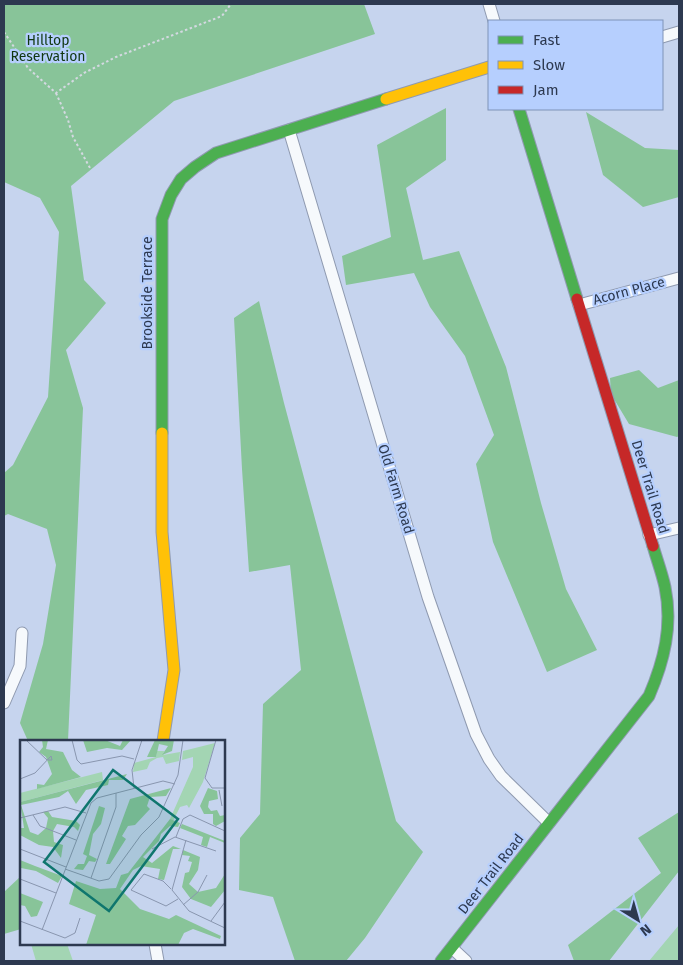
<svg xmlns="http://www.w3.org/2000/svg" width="683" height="965" viewBox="0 0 683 965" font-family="'Fira Sans',sans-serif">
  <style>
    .green { fill: #a3d5b3 }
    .forest { fill: #88c499 }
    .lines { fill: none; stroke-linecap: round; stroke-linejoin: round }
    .street-casing { stroke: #8f9ab0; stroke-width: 13 }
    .fast-casing { stroke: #8f9ab0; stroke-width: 13 }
    .slow-casing { stroke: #8f9ab0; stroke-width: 13 }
    .jam-casing { stroke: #8f9ab0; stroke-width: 13 }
    .path { stroke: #d4d9e1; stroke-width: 2; stroke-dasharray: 2.5 2.5; stroke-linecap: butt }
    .street { stroke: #f6f9fc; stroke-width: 11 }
    .fast { stroke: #4caf50; stroke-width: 11 }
    .slow { stroke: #ffc107; stroke-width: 11 }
    .jam { stroke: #c62828; stroke-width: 11 }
    .labels { text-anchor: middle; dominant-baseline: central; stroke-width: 4.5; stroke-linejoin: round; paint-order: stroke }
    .park-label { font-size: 14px; fill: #103710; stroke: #b6cffe }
    .street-label { font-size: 14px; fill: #2d3950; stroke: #b6cffe }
    .inset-road { fill: none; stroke: #8996af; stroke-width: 1 }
    .view { fill: #0f766e; fill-opacity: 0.15; stroke: #0f766e; stroke-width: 2.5 }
    .inset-edge { fill: none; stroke: #2d3950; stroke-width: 2.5 }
  </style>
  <rect width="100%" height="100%" fill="#c6d4ee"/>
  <path class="green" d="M679 925V961H649Z
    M31 944H67L73 961H36Z"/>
  <path class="forest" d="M4 4H364L375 34 174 101 71 186 84 280 106 303 66 350 83 408 68 741H28L20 723 43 644 56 565 47 529 8 514 4 516V473L13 465 48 397 59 232 40 198 4 182Z
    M446 108V160L406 188 423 260 459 251 506 367 541 503 566 589 597 650 547 672 493 542 476 464 494 435 465 356 430 307 414 273 346 285 342 256 391 237 377 145Z
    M586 112 645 148 679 150V197L643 207 603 175Z
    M259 301 284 403 396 821 423 852 365 938 346 961H295L273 897 239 890 240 838 260 814 263 704 301 670 290 565 249 572 242 469 234 318Z
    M639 370 658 388 679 380V436L677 437 629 424 611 394 610 378Z
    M679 812V871L609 961H574L568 945 661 873 638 838Z
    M21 876V929L4 934V892Z"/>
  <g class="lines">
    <g class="street-casing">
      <path id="street" d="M489 4 494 21
        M662 37 679 32
        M289 130 428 597 476 734 489 759 501 776 549 823
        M579 305 679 278
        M649 535 679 528
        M4 703 20 666 22 633
        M155 944 158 961
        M452 948 466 961"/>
    </g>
    <g class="fast-casing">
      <path id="fast" d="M519 109 577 299
        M162 433V219L171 195 181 179 195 167 216 153 386 99
        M441 961 649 696C664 661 673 626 665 587 662 573 657 560 653 546"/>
    </g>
    <g class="slow-casing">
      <path id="slow" d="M386 99 489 67
        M162 433V532L174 670 163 741"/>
    </g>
    <g class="jam-casing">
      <path id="jam" d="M577 299 653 546"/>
    </g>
    <path class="path" d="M4 32 28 68 56 93 84 73 116 57 222 16 231 4
      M56 93 68 120 73 137 90 168"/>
    <use href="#street" class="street"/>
    <use href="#fast" class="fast"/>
    <use href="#slow" class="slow"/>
    <use href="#jam" class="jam"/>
  </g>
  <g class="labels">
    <g class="park-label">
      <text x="48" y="40">Hilltop<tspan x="48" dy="16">Reservation</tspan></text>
    </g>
    <g class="street-label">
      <text transform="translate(629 291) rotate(-15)">Acorn Place</text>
      <text transform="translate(147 293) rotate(-90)">Brookside Terrace</text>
      <text transform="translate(650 487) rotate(73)">Deer Trail Road</text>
      <text transform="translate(396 489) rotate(73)">Old Farm Road</text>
      <text transform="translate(491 874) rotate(-52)">Deer Trail Road</text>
    </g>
  </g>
  <g transform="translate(20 740)">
    <rect width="205" height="205" fill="#c6d4ee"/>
    <path d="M195 3 183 42 169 68 167 65 160 67 153 81 150 79 173 27V17L162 20 163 11ZM137 11H144L143 15 160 12 159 21 146 24 143 17 137 18 130 22 127 29 113 32 114 23 136 17ZM82 32 83 40 0 62V53Z" fill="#a3d5b3"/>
    <path d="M22 0H28L26 9 43 12 52 30 61 37 17 49V44L24 45 32 34 26 17 19 12 23 7ZM63 0H85L100 6 103 0H111L102 10 87 8 67 12ZM135 0H154L152 11 142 15 148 6 139 4 136 17H127ZM107 34 103 40H89L88 45 66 50 56 64 48 51 39 57 1 65 10 92 18 95 26 88 28 78 23 72 28 71 32 77 56 81 60 85 58 91 54 87 37 84 33 91 34 102 43 105 41 118 33 107 19 105 0 95V88H4L0 62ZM151 48 146 56 130 57 127 66 130 69 115 85 108 86 102 96 106 99 90 124H86L110 59ZM188 48 197 51 198 59 189 61 188 67 191 71 197 70 200 76 205 75V81L196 86 193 84V74H184L180 66ZM79 66 85 68 81 84 73 94 69 115 77 119 75 122 69 121 63 130 54 129 58 124H64L67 116 63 114ZM150 79 160 83 158 87 150 86 141 94 139 101 123 117 132 123 153 106 161 109H153L144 140 138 139 140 129 121 126 113 130 100 149 120 169 149 179 156 175 201 196 200 199 173 189 164 193 158 205H66L76 175 49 164 56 141 80 149 96 148 101 135 108 133ZM162 84 205 101V103L190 97 187 107 181 105 183 97 160 88ZM163 110 180 117 178 130 169 144 178 152 196 148 205 134V150L191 167 171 159 162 147 165 133 169 132 172 122 168 121 170 116 162 115ZM0 120 15 126 42 136 38 143 16 131 1 128ZM0 153 23 162 17 176 11 177 5 166 0 165Z" fill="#88c499"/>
    <path class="inset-road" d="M6 0 27 20M52 0 57 20 61 24 102 16 114 19M196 0 185 38 192 48H205M0 39 15 33 31 16 32 20H28M114 48 112 30 122 0M199 50 202 66M13 75 20 86 56 100M0 78 45 67 66 73M156 97 163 79 170 75 205 91M166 100 152 150 169 171 205 188M0 109 46 127M132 109 155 97 196 111M45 129 79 141 89 139 121 95 139 77 158 35 163 0M71 138 96 67V53M0 139 36 153M151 149 143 141 124 134 111 150 146 166 158 159M163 165 178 152 187 135M0 181 45 198 55 193 60 178M191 181 205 162M22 190 71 63 77 58 143 41 155 44"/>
    <path class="view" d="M93 30 158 79 89 171 24 122Z"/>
    <rect width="205" height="205" class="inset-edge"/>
  </g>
  <rect width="683" height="965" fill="none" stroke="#2d3950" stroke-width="10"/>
  <rect x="488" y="20" width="175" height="90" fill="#b6cffe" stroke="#7f93b8"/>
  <rect x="498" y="36" width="25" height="8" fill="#4caf50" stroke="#7f93b8"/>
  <text x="533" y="45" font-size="15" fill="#2d3950">Fast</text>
  <rect x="498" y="61" width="25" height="8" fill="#ffc107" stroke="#7f93b8"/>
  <text x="533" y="70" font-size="15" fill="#2d3950">Slow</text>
  <rect x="498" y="86" width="25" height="8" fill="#c62828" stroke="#7f93b8"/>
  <text x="533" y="95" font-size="15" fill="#2d3950">Jam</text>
  <g transform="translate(638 920) rotate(143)" stroke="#b6cffe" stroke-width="4" paint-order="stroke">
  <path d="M0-4L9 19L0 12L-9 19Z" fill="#2d3950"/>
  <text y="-8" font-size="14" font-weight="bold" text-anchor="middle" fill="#2d3950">N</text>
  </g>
</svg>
